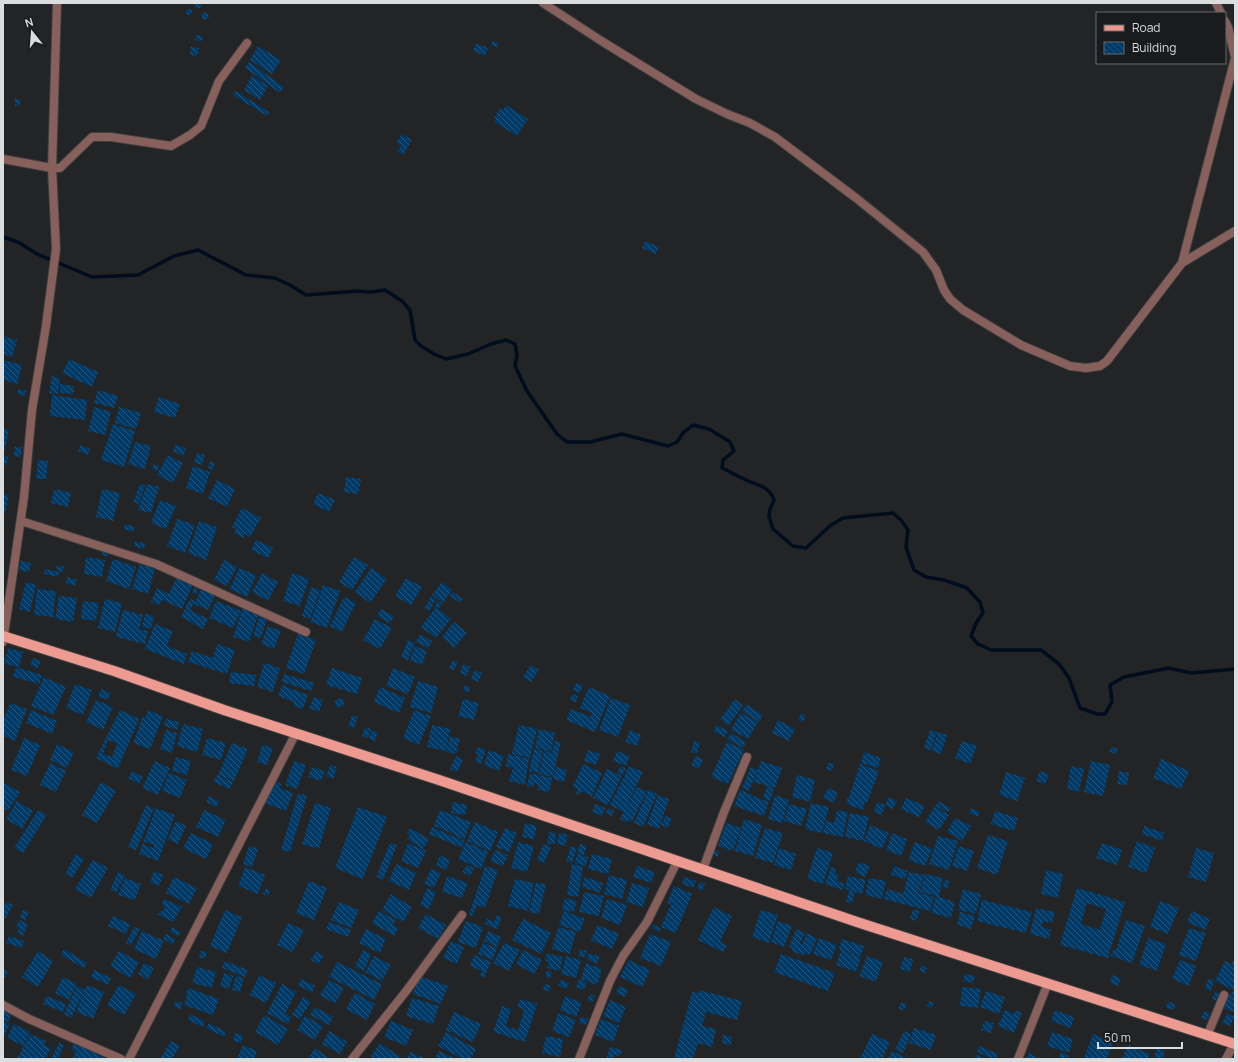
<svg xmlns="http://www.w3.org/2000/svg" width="1238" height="1062" viewBox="0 0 1238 1062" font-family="Manrope,sans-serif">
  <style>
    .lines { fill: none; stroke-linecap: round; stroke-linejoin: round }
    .stream { stroke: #000d1f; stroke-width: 3.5 }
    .building { fill: url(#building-back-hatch); fill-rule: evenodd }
    .minor-casing { stroke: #3d3e40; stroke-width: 10 }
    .primary-casing { stroke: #3d3e40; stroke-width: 12 }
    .minor { stroke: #88605b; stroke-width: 8 }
    .primary { stroke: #ed9b91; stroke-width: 10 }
  </style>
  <defs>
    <pattern id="building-back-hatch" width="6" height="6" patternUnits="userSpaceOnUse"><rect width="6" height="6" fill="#013a66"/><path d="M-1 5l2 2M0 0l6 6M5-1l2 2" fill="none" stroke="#25567b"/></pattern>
  </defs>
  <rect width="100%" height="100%" fill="#232426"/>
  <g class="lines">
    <path class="stream" d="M3 237 18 242 37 254 92 277 138 275 174 256 198 250 246 275 275 278 290 285 306 295 357 291 371 292 385 290 402 301 410 310 415 340 421 346 434 354 446 359 468 354 491 344 506 340 515 344 517 355 515 366 527 391 557 434 567 442H590L622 434 668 446 677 442 683 433 693 425 709 429 730 442 734 451 723 460 722 468C729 471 735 475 742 478 755 485 769 485 774 500L770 509 769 516 773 529 793 546 806 548 831 525 843 518 893 513 901 520 908 530 906 547 914 570 926 577 944 580 967 588 980 602 983 613 976 623 971 636 978 644 991 650H1041L1059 664 1069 678 1080 708 1097 714H1105L1112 702 1110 685 1124 677 1169 668 1191 673 1235 669"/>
  </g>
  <path class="building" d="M193 3H202V6L200 8H196Z
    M186 12a3 3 0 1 1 6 0a3 3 0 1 1-6 0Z
    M201.5 16a3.5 3.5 0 1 1 7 0a3.5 3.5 0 1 1-7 0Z
    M197 35 203 37 201 42 195 40Z
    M493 41 498 43 497 47 491 45Z
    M476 43 488 48 485 56 473 51Z
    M258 46 281 60 272 74 250 60Z
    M191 47 199 48 197 56 190 55Z
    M249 62 284 87 280 93 245 68Z
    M252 76 268 86 260 100 244 90Z
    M236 91 269 112 267 116 233 95Z
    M15 99H20V106H15Z
    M506 105 528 119 517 136 494 122 496 119 494 118 500 108 503 110Z
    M402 134 412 140 403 155 397 151 401 146 396 143Z
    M645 241 659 247 656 254 642 248Z
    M3 336 17 340 12 357 3 354Z
    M69 359 98 372 92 387 62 373Z
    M3 360 22 365 17 384 3 380Z
    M52 376 60 378 58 394 49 393Z
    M60 384 74 386V394L60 393Z
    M18 389 26 391 25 396 17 394Z
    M98 390 118 396 114 408 94 403Z
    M52 395 87 400 85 420 50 416Z
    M159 397 180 404 175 418 154 412Z
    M94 407 111 412 105 435 88 431Z
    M119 407 141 413 136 429 115 423Z
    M113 424 135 431 124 467 101 460Z
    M3 429 9 430 5 449 3 448Z
    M135 442 151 446 145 469 128 464Z
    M176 444 186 449 183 456 173 451Z
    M80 445 90 449 88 455 78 451Z
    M15 447H22L21 457 14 456Z
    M197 453 205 455 202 465 194 463Z
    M168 455 183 463 173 483 157 475Z
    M3 456 8 457 6 466 3 465Z
    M38 460 48 461 46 479H36Z
    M210 461 215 463 213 470 208 468Z
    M154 464 159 466 157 471 152 469Z
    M193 466 210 472 203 494 186 488Z
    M346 477 361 479 358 494 344 492Z
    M217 480 235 489 227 507 208 498Z
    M140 484 145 486 139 504 133 502Z
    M147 484 159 487 151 513 138 510Z
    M54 489 71 493 68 507 51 503Z
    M102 489 120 493 113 521 96 517Z
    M318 493 335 500 329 512 313 504Z
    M3 494 9 495 5 514 3 513Z
    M160 500 176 506 166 529 151 523Z
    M242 508 261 518 250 537 245 534 243 538 234 533 236 529 232 527Z
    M177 519 195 525 185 553 167 546Z
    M199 521 217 527 206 560 188 553Z
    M125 524 135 527 133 532 124 529Z
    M256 540 273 548 268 558 251 550Z
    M135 541 145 544 144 549 134 546Z
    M103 550 109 552 108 557 102 555Z
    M86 557 105 560 102 577 84 574Z
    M354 557 368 565 352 590 339 582Z
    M113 559 136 567 129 589 106 581Z
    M224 560 237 567 227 586 214 580Z
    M21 561 31 563 29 572 19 570Z
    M140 564 155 569 148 594 132 589Z
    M57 565 64 567 62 572 56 570Z
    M239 568 256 575 247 597 230 589Z
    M371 568 387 579 370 603 355 592Z
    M45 569 59 572 58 577 44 574Z
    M262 573 278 582 268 601 252 592Z
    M292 573 309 579 300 606 283 601Z
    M67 577 77 580 75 586 66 583Z
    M177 577 193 584 182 609 162 600 159 605 151 602 157 588 169 594Z
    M406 578 422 587 411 605 395 596Z
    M26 582 36 585 30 612 19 609Z
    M442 582 452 590 443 603 432 595Z
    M323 585 340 591 327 628 310 622Z
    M195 586 199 587 196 594 192 593Z
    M311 587 320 590 310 619 302 616Z
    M202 588 216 594 208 610 194 604Z
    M37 589 56 591 53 617 34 615Z
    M453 592 463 599 460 603 450 596Z
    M59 596 77 598 73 622 55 619Z
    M431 596 436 600 433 604 428 601Z
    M344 597 356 603 342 632 330 626Z
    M105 599 122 603 115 632 98 628Z
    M190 599 195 601 190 610 208 619 203 629 181 617Z
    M83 601 99 603 96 621 81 619Z
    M216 601 241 611 233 628 209 618Z
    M437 601 442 603 439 608 435 606Z
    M428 602 433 605 429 611 424 608Z
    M243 607 259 612 249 642 233 637Z
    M436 607 451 619 436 638 421 627Z
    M381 609 394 616 390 623 377 616Z
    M123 610 143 615 139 629 148 631 145 644 116 637Z
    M145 614 154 616 151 629 142 627Z
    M260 614 268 616 261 638 253 636Z
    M375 619 392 628 380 649 363 640Z
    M454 622 467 633 454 648 442 637Z
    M155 624 173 631 167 646 187 654 184 664 145 649Z
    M268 626 281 631 274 649 261 644Z
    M298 634 316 640 304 674 286 668Z
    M420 634 432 641 428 648 416 642Z
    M408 640 415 643 408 660 401 657Z
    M217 644 235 650 227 674 188 662 192 651 213 658Z
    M415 646 427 651 422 665 410 660Z
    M8 648 23 652 19 667 4 664Z
    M33 658 41 661 38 668 30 665Z
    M453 660 458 662 454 670 449 668Z
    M264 663 280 668 273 692 257 687Z
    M463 664 470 667 467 676 460 673Z
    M531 665 539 670 531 682 523 677Z
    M16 667 42 675 39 684 13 677Z
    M332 668 362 678 357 694 326 685Z
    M393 668 415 677 408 694 386 686Z
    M475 670 482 673 478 682 471 679Z
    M231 672 256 675 254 686 229 683Z
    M284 674 314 683 311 691 282 682Z
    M44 677 66 687 53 715 31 706Z
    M418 681 438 687 431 713 410 707Z
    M576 683 583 685 580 693 573 690Z
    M75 684 92 690 83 715 66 708Z
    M282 685 308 695 303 709 293 706 294 702 278 696Z
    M465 685 471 688 468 693 463 690Z
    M380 687 405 698 399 713 374 702Z
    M589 687 610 696 595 732 566 720 571 709 591 717 592 713 580 708Z
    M101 689 111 693 108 700 98 697Z
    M572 694 578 696 576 702 570 700Z
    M314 697 323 700 319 712 309 708Z
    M343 698 344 706 336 707 335 700Z
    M611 698 630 705 618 737 599 730Z
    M463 699 479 703 474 720 458 716Z
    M735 699 743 706 728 726 720 719Z
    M96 700 113 707 103 730 86 722Z
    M10 703 27 709 15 741 3 736V721Z
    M747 705 763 715 759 722 742 711Z
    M31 710 57 721 52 734 26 723Z
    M120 710 139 719 118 769 96 758ZM108 740 117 743 112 757 103 754Z
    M148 710 163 716 150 749 133 743 143 716 146 717Z
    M414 710 431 716 419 745 403 738Z
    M741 713 758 722 748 739 731 730Z
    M801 713 806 716 803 722 798 720Z
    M352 715 358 717 354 728 348 726Z
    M166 719 179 722 177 730 164 726Z
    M778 720 795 729 789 741 772 733Z
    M183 724 203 729 197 752 177 746Z
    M432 725 450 729 446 751 427 747Z
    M519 725 537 729 530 758 512 754Z
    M717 725 728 731 725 737 713 731Z
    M365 727 371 729 368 738 362 736Z
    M539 729 555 733 551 752 535 748Z
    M166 730 177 733 172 753 160 749Z
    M372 730 378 732 375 741 369 739Z
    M630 730 641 735 637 746 625 742Z
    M930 730 937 732 931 750 924 748Z
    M938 732 947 735 941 754 932 751Z
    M731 733 746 742 743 748 727 739Z
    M450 736 460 739 456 754 446 752Z
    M24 738 40 745 27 776 11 770Z
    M207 738 226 743 221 760 202 755Z
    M555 741 561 742 553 777 539 774 544 751 552 753Z
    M694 741 700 742 697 754 691 752Z
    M962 741 977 746 970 764 955 758Z
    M727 742 744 750 728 784 711 777Z
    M232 743 248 749 234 781 218 775Z
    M57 744 74 752 67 768 50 760Z
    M262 745 273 748 267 765 257 762Z
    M478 747 486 750 481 764 475 761 478 754 475 753Z
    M1111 747 1118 749 1116 754 1109 752Z
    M534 749 543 751 538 773 529 771Z
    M489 750 504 756 499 771 484 765Z
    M588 750 600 754 596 765 584 761Z
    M617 751 630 756 626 766 613 761Z
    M864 752 881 758 878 768 861 763Z
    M508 754 529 759 525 785 509 781 513 768 506 766Z
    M456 756 463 760 457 772 450 769Z
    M695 756 703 759 699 769 691 765Z
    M176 757 191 761 187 775 172 771Z
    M1161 759 1189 771 1181 789 1153 778Z
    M155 761 170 768 158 795 142 788Z
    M294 761 306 765 297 789 285 785Z
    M761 761 782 768 775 788 754 782Z
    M1091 761 1110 765 1103 796 1084 792Z
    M50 763 66 771 56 792 40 785Z
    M828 763 834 764 832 771 826 769Z
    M583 764 602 773 592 796 582 791 580 795 576 793 578 789 573 787Z
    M860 764 879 771 867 803 865 802 863 810 846 804 848 797 862 802 849 797Z
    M330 765 337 767 333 779 326 776Z
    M621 766 626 769 622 775 617 772Z
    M629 766 643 772 626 808 637 787 647 791 632 822 628 820 627 823 620 819 624 812 610 805 624 777 625 778 624 777Z
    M1071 766 1084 769 1079 792 1067 789Z
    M312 767 325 771 321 781 308 777Z
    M556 767 567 770 564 782 553 779Z
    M751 767 758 770 749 791 742 788Z
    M607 769 622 776 608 805 593 798Z
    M132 771 143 777 139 784 128 778Z
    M1040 771 1049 774 1045 784 1036 781Z
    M1119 771 1129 773 1127 785 1117 784Z
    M1006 772 1025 778 1017 801 999 795Z
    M169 773 187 780 180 798 162 791Z
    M530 773 552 778 549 792 537 790 539 785 534 783 533 787 527 786Z
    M217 775 233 782 230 789 213 782Z
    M797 775 815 780 810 802 792 797Z
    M273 780 281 784 280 788 293 793 286 811 265 803Z
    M101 782 116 791 97 823 82 815Z
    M4 783 20 792 8 811 3 808V785Z
    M767 786 774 789 770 801 763 798Z
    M828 788 838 792 834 803 823 798Z
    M648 790 657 794 643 827 634 823Z
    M740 790 753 795 748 808 753 796 769 802 764 816 734 806Z
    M298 793 307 796 290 852 281 850Z
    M658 795 669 799 659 829 647 824Z
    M775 795 789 800 782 823 768 819Z
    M209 796 219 801 216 807 206 802Z
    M889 797 897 801 893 809 885 805 882 815 874 812 877 802 885 805Z
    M906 798 925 806 919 817 901 809Z
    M17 801 33 811 22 829 6 819Z
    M938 801 951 808 948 812 936 806Z
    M453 802 467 805 465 815 451 813Z
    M315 803 331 808 319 849 302 844Z
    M811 803 829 807 822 833 805 829Z
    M595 804 605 808 602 816 592 812Z
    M789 804 807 809 801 826 784 821Z
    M146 805 154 809 136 850 128 847Z
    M935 806 949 815 939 830 925 822Z
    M358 807 387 817 363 879 335 868Z
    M156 808 175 815 158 861 139 854ZM145 842 154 845V848L144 845Z
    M608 808 614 811 612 816 606 813Z
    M971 808 980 812 978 817 969 813Z
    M38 810 47 815 23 853 14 848Z
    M204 810 226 820 218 837 196 827Z
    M440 810 471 822 464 840 456 836V835L434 826Z
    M837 810 848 812 843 837 823 833 826 821 834 823Z
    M995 811 1018 818 1014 831 991 824Z
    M850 813 869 817 863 841 845 837Z
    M665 816 672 818 668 828 661 825Z
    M955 818 971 826 962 841 947 832Z
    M744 819 762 825 753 856 735 851Z
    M176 821 186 826 178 844 168 839Z
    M475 822 498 832 490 851 467 841Z
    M525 823 537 826 534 839 522 837Z
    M726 823 741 828 733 851 718 846Z
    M870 825 889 833 882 849 864 841Z
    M1144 826 1164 833 1162 841 1142 834Z
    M432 827 464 841 462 848 429 834Z
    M410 828 429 839 423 849 407 839 410 835 407 833Z
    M505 828 517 833 509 852 496 847Z
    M765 828 783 833 773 863 755 858Z
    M549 832 556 833 555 844H547Z
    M191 833 213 844 206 859 183 848Z
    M559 833 567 834 566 846 557 844Z
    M892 833 907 839 901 856 886 850Z
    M988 835 1008 841 997 875 977 868Z
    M938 836 958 841 949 870 929 864Z
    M1137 841 1155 848 1146 873 1128 867Z
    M466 842 488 852 481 869 458 859Z
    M518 842 534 846 527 872 511 868Z
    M915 842 932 849 925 866 908 860Z
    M390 843 397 845 383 880 376 877Z
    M408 843 426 851 418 868 401 861Z
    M1102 843 1122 850 1117 865 1096 858Z
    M543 844 551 847 544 863 537 860Z
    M580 844 587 846 584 855 577 853Z
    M249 846 258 849 252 867 243 864Z
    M571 846 577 848 572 863 566 861Z
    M959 846 974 851 967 871 952 866Z
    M779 848 796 854 791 870 774 865Z
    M817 848 833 853 823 884 807 879Z
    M1196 848 1214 853 1206 882 1188 877Z
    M714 849 720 852 717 857 712 854Z
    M495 850 508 855 503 866 490 861Z
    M76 854 84 859 72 878 65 874Z
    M577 854 588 857 586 866 575 863Z
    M592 854 612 859 608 874 588 869Z
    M440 855 450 860 446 870 436 865Z
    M93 860 108 868 91 898 75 889Z
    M859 862 870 866 865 877 855 872Z
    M396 864 416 873 409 890 389 881Z
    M572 864 583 866 578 897 567 895Z
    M467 865 474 868 470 876 462 872Z
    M485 866 498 870 485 908 477 905 473 916 469 915Z
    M637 866 655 872 651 883 633 877Z
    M894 866 908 871 905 879 891 875Z
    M245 867 265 875 258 894 238 886Z
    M831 867 836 869 835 873 839 875 837 881 845 884 842 890 825 884Z
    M431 869 441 873 434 888 424 884Z
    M1046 870 1063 874 1058 898 1041 894Z
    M154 871 163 875 159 886 150 882Z
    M118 872 125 875 117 892 110 890Z
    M909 872 924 875 919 892H917L934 897 930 911 884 899 887 889 903 894Z
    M925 874 943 878 939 897 955 902 951 918 931 913 936 896 920 892Z
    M609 875 627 880 622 899 604 894Z
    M447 876 468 883 462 898 442 892Z
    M848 876 866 880 862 894 855 892 852 903 846 902 849 890 845 889Z
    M174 877 197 888 189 904 166 893Z
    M585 877 603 883 600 893 582 887Z
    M684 877 696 881 693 888 682 884Z
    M125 878 141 884 135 900 118 895Z
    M869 878 886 881 882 899 865 895Z
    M515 879 534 883 528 911 508 906Z
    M945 880 950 881 947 889 942 887Z
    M309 881 327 888 314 920 296 913Z
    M536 882 546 885 539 914 529 912Z
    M700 882 705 884 702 891 697 888Z
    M632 883 649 888 643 907 626 902Z
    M674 886 692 894 676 933 661 927 671 904 667 903Z
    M266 888 270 890 268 896 263 894Z
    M427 888 436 892 429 909 420 905Z
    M1077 888 1125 902 1108 958 1060 945ZM1087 903 1106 909 1100 930 1081 924Z
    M963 889 981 894 976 914 958 910Z
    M584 892 604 896 599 916 579 912Z
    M391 894 412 907 403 922 382 910Z
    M565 898 577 901 574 912 562 910Z
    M164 899 182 907 173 922 157 914 165 909 162 903Z
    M607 899 627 905 620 925 601 918Z
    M982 900 1032 912 1026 933 977 921Z
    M1160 901 1179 908 1168 934 1150 927Z
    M6 902 13 905 6 918 3 917V908Z
    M339 902 359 910 351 928 331 920Z
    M714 907 732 916 720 942 727 945 723 952 698 940Z
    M1036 908 1055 912 1052 923 1043 921 1042 927 1051 930 1049 939 1030 934Z
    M913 909 920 911 916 921 910 919Z
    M23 910 29 912 25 920 20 918Z
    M225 910 242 917 227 953 210 946Z
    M761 910 778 915 769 943 752 937Z
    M379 911 396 920 393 925 399 928 394 936 372 923Z
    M564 911 585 919 580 932 559 925Z
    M1192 911 1210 919 1205 930 1187 922Z
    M960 912 975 916 971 929 957 925Z
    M426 914 446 925 438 939 418 928Z
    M497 915 502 917 497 929 485 924 487 919 494 922Z
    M113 916 130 924 126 934 108 926Z
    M523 919 551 933 541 954 512 940Z
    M19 920 28 924 23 936 17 933 19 929 16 927Z
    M1126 920 1145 926 1132 963 1111 956 1114 949 1116 950Z
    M466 921 483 927 476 948 458 942Z
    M778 921 792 926 784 947 771 942Z
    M329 922 351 930 348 937 326 929Z
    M288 923 304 930 293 952 277 945Z
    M653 924 661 929 659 932 652 928Z
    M598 925 619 934 612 949 591 940Z
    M134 927 140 929 131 945 126 943Z
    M172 927 181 932 178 936 170 932Z
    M558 927 576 932 570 954 552 949Z
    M1189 928 1206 933 1196 961 1179 955Z
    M366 929 386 939 380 953 359 943Z
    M796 929 805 933 800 944 802 945 807 933 817 938 810 955 805 953 803 956 792 951 793 949 789 947Z
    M142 931 164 941 156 959 134 949Z
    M488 931 501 937 497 947 484 941Z
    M166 934 175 939 173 944 163 939Z
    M650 934 671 942 661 966 640 958Z
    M9 936 24 941 22 948 6 943Z
    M819 938 837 945 831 960 813 954Z
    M1148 938 1166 944 1157 971 1139 965Z
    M842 939 864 946 861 956 839 949Z
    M451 941 464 947 457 964 443 958Z
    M483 943 497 948 493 960 478 954Z
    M504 943 520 950 509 971 493 963Z
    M64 949 87 963 84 968 61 955Z
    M580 949 587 951 584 958 578 956Z
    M363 950 371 954 364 971 355 967Z
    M523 950 542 960 534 974 516 964Z
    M841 950 861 957 856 972 836 965Z
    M38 951 53 961 38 987 22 977Z
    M119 951 139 962 130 978 110 966Z
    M201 951 207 952 205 959 199 957Z
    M316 951 324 956 318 964 311 960Z
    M547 953 563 957 560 971 547 968 549 962 545 961Z
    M589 953 600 957 597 964 587 959Z
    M781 954 835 973 828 991 774 972Z
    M474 955 491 962 484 978 480 976 482 971 470 966Z
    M374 956 391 965 382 981 365 972Z
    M566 956 581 960 576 978 561 974Z
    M867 956 883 962 876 982 859 976Z
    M904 957 913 959 910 972 900 969Z
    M1235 957V991L1215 981 1225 961 1231 964 1228 971Z
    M629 960 650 970 642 987 620 977Z
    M1180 960 1196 966 1189 986 1172 979Z
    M225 961 248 970 245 977 222 968Z
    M337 962 382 984 374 1000 329 977Z
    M144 963 154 968 148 980 138 974Z
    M586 963 602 969 597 985 581 979Z
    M921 965 927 968 925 973 919 970Z
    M197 967 216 972 212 988 192 983Z
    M3 969 8 972 3 981Z
    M94 970 111 978 108 985 91 977Z
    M547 970 552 972 550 979 545 976Z
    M224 973 233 976 229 989 220 986Z
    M965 974 975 976 973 983 963 981Z
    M259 975 276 983 266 1003 250 995Z
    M1112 975 1121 978 1118 986 1110 983Z
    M236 976 244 978 240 992 232 990Z
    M419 976 448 986 441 1004 413 994Z
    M63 977 77 984 69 1000 55 993Z
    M302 979 315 986 312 993 298 985Z
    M579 979 587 983 584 990 576 987Z
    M1208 979 1214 980 1211 991 1205 989Z
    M329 980 344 988 335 1004 320 995Z
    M561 980 569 983 566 989 558 985Z
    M282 984 296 992 285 1014 291 1017 288 1024 267 1013Z
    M545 984 551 986 549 992 543 989Z
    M87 985 104 992 93 1019 76 1012Z
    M119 985 136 994 124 1015 107 1005Z
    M77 986 85 990 71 1018 64 1014Z
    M619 986 628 990 625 997 616 993Z
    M962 987 981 989 978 1008 960 1006Z
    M188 988 219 999 213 1015 184 1005 187 996H186Z
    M699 990 742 1001 737 1020 706 1012 702 1026 716 1029 712 1047 698 1043 693 1059H674L692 992 699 993Z
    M986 991 1005 997 999 1014 980 1007Z
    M1215 992 1220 994 1217 1001 1212 999Z
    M1232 992 1235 993V1008L1233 1012 1221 1007 1227 994 1230 995Z
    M355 993 375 1004 367 1020 346 1009Z
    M590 994 595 996 592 1002 587 1000Z
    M47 996 66 1004 63 1012 43 1004Z
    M565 996 582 1003 576 1017 560 1010Z
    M303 997 311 1002 300 1019 292 1015Z
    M412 998 439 1006 433 1024 406 1016Z
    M520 999 537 1004 525 1042 493 1032 502 1006 511 1009 506 1026 518 1030 524 1010 517 1007Z
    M610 1000 626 1007 619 1023 603 1016Z
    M175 1001 182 1003 181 1009 174 1007Z
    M929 1001 934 1003 932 1008 927 1006Z
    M902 1002 907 1004 904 1011 898 1008Z
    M1168 1002 1176 1004 1174 1010 1166 1008Z
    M315 1007 333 1017 329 1025 310 1015Z
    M3 1010 11 1012 9 1022 3 1020Z
    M1005 1010 1014 1014 1015 1010 1022 1013 1014 1033 998 1026Z
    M1055 1010 1074 1017 1071 1028 1051 1021Z
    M1204 1011 1210 1013 1207 1020 1201 1018Z
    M454 1012 481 1024 473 1042 446 1030Z
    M558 1013 576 1020 569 1037 552 1031Z
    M1227 1013 1234 1017 1230 1026 1222 1023Z
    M190 1014 205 1021 203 1027 188 1020Z
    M264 1015 288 1029 278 1045 255 1032Z
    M305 1016 323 1026 315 1040 297 1030Z
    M581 1017 588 1019 586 1025 579 1023Z
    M601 1019 619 1026 613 1042 595 1035Z
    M3 1021 10 1024 3 1038Z
    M391 1021 413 1030 406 1046 384 1037Z
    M984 1021 994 1023 991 1033 981 1030Z
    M209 1023 226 1032 224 1037 206 1028Z
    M14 1024 30 1032 23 1046 7 1038Z
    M914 1028 936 1035 931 1050 909 1043Z
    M329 1031 347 1042 340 1054 322 1044Z
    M904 1031 911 1034 903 1053 895 1050Z
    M446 1032 476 1049 471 1059H463L438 1046Z
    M1052 1032 1073 1039 1069 1053 1047 1046Z
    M235 1033 243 1035 241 1043 233 1041Z
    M1107 1033 1113 1036 1111 1040 1105 1038Z
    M30 1034 46 1041 44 1045 51 1048 45 1059H17Z
    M872 1034 890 1042 882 1059H860Z
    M1093 1034 1113 1042 1107 1059 1084 1058Z
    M723 1035 732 1037 731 1045 722 1043Z
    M546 1036 563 1039 560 1057 542 1053Z
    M171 1041 180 1046 172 1059H160Z
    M75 1042 106 1059H72L76 1052 71 1049Z
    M59 1043 64 1045 58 1059H51Z
    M380 1043 402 1058 401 1059H375L371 1056Z
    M243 1045 257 1051 254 1059H237Z
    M1128 1045 1150 1054 1148 1059H1122Z
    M979 1046 998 1054 996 1059H993L977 1052Z
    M610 1047 622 1050 620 1056 614 1055 613 1059H606Z
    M315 1048 330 1059H308Z
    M1157 1048 1165 1051 1162 1059 1154 1057Z
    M439 1051 456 1059H435Z
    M892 1051 909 1059H888Z
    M410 1052 424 1058V1059H407Z
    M1061 1052 1069 1056 1068 1059 1059 1058Z
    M1029 1053 1041 1059H1026Z
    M976 1055 986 1059H974Z"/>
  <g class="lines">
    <g class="minor-casing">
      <path id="minor" d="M543 3 603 42 696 99 727 114 750 123 775 137 856 198 923 252 936 270 944 290 950 299 963 310 1021 345 1070 366 1086 368 1100 366 1107 361 1182 263 1235 231
        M1216 3 1221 13
        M1225 21 1228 27 1235 57
        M3 159 52 168H60L92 137H111L171 146 190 135 201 126 219 81 247 43
        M1182 263 1235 58
        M21 521 156 564 306 632
        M3 642 24 497 32 410 46 326 56 249 52 168 57 3
        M703 869 724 812 747 757
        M3 1005 29 1019 121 1059
        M1207 1036 1224 995
        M129 1059 296 733
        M352 1059 407 990 462 915
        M579 1059 610 981 623 956 647 922 677 862
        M1018 1059 1048 983
        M1226 1059 1234 1044"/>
    </g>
    <g class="primary-casing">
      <path id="primary" d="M3 636 114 671 224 710 439 780 860 923 1235 1044"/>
    </g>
    <use href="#minor" class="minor"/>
    <use href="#primary" class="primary"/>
  </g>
  <rect width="1238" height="1062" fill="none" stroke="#dcdddf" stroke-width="8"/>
  <rect x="1096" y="12" width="130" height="52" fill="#191b1c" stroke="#67696a"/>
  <rect x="1104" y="25" width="20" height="6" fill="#ed9b91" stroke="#67696a"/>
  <text x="1132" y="32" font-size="12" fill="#dcdddf">Road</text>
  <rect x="1104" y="42" width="20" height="12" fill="url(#building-back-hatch)" stroke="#67696a"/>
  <text x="1132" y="52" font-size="12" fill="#dcdddf">Building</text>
  <g transform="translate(32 32) rotate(343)" stroke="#191b1c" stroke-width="3" paint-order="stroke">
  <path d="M0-3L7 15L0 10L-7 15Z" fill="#dcdddf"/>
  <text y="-6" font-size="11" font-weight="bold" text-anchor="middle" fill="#dcdddf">N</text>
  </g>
  <path d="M1098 1042v6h84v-6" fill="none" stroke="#dcdddf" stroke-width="2"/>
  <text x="1104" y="1042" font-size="12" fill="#dcdddf" stroke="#191b1c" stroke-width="3" paint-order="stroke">50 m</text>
</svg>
